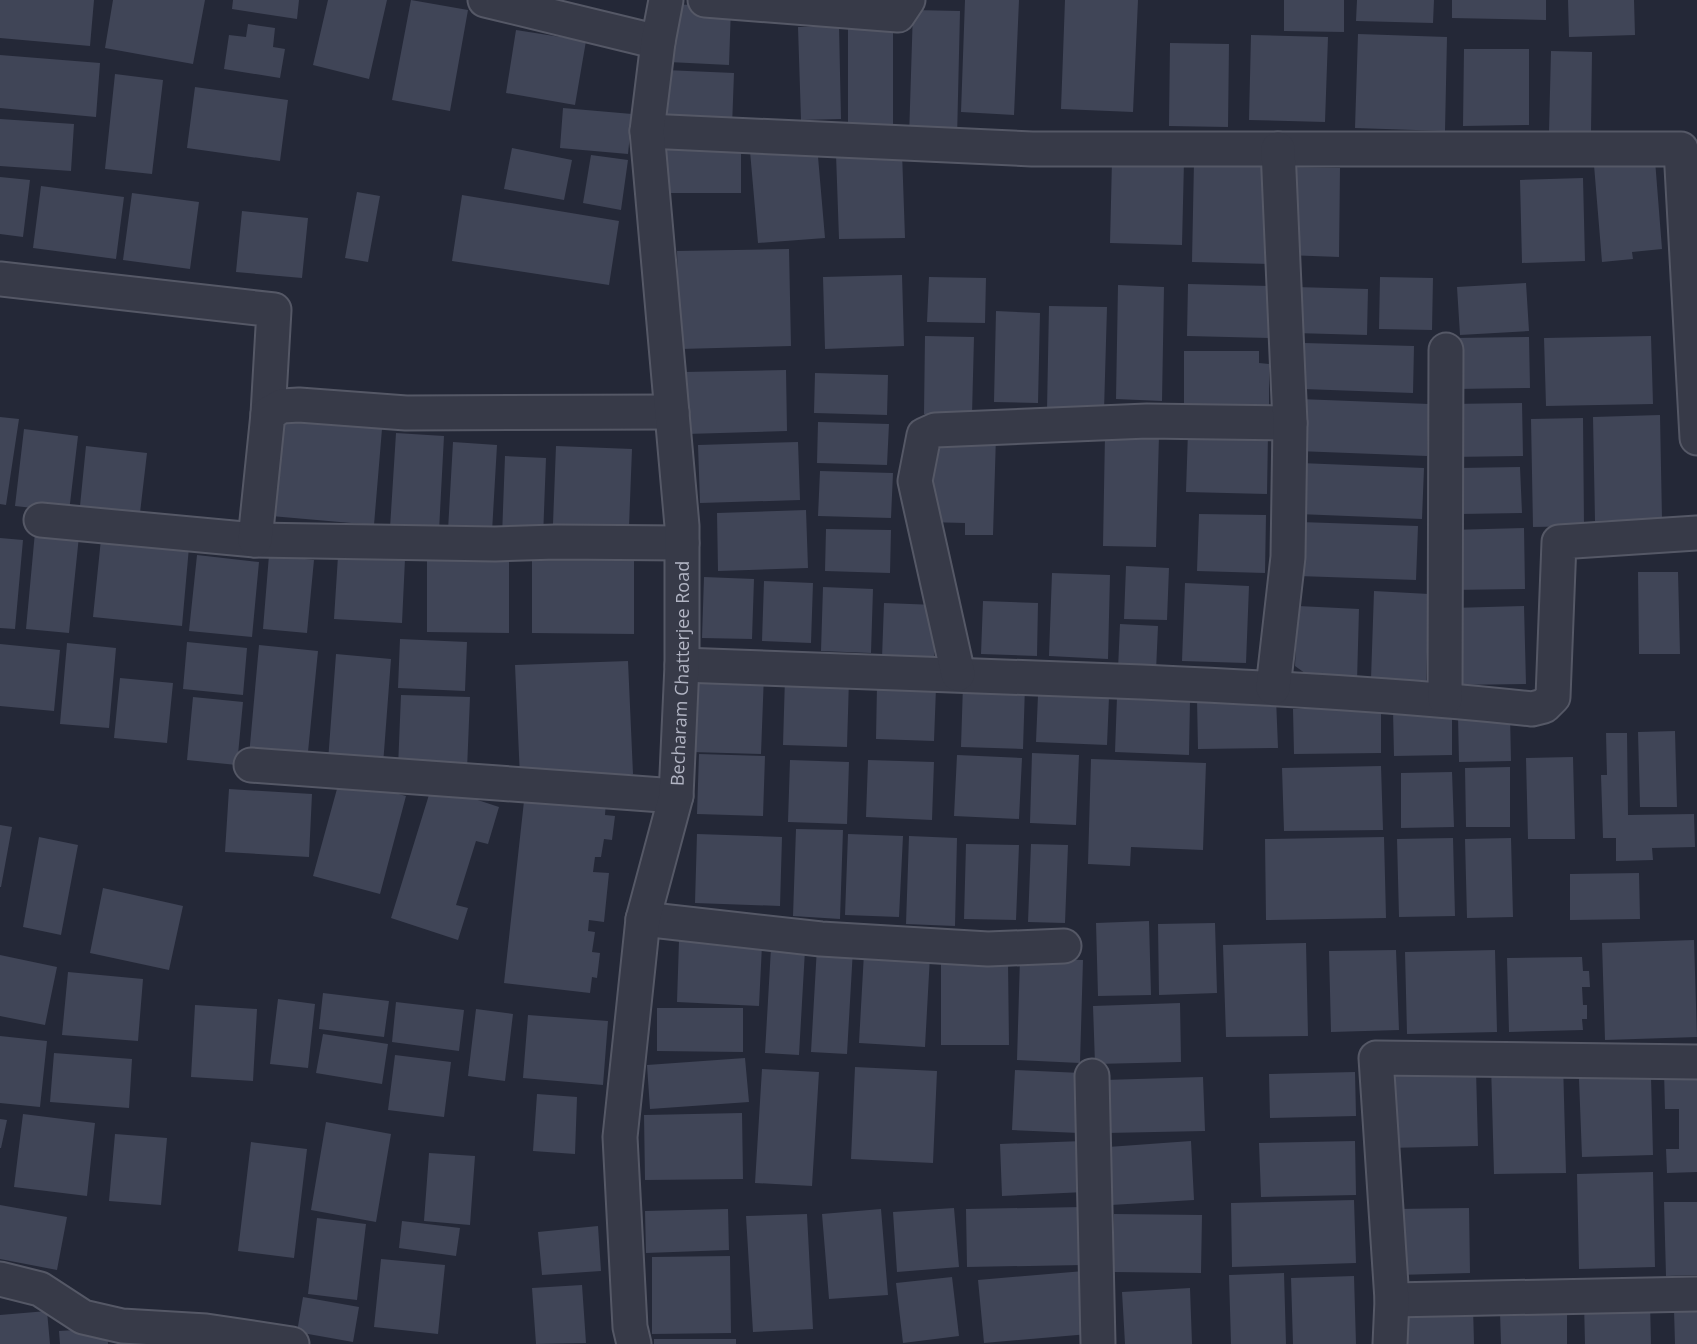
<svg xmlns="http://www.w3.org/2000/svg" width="1697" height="1344" viewBox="0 0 1697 1344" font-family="'Open Sans',sans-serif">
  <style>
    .building { fill: #404557 }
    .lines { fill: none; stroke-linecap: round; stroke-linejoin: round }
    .minor-casing { stroke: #555866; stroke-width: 37 }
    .minor { stroke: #373a48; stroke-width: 33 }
    .labels { text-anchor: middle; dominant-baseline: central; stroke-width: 7; stroke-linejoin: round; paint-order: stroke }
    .street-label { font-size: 18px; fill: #b2b5c4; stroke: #1d202d }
  </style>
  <rect width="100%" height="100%" fill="#242837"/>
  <path class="building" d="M0 0H94L90 46 0 38Z
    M113 0H205L193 64 105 48Z
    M233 0H299L297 19 232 9Z
    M328 0H387L369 79 313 65Z
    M411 0 468 10 450 111 392 100Z
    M965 0H1019L1014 115 961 112Z
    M1065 0H1138L1133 112 1061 109Z
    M1284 0H1344V32L1284 31Z
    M1357 0H1434L1433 23 1356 21Z
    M1452 0H1546V20L1452 18Z
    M1568 0H1634L1635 35 1569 37Z
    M672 4 731 7 729 65 669 62Z
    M913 10 960 11 957 139 909 138Z
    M848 21H893V125H848Z
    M248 24 275 28 273 47 285 49 280 78 224 69 229 35 246 37Z
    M839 26 841 119 801 120 798 27Z
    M516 30 586 41 575 105 506 93Z
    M1358 34 1447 37 1445 131 1355 128Z
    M1251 35 1328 37 1325 122 1249 120Z
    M1170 43 1229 44 1228 127 1169 126Z
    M1464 49H1529V125L1463 126Z
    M1551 51 1592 52 1591 133 1549 132Z
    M0 55 100 63 96 117 0 108Z
    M665 70 734 73 732 127 663 124Z
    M115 74 163 80 152 174 105 169Z
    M195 87 288 100 280 161 187 148Z
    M563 108 632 114 628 154 560 148Z
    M0 119 74 124 71 171 0 166Z
    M741 144V193H667V145Z
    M817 145 825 238 758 243 750 151Z
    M512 148 572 160 564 200 504 189Z
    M902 152 905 238 839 239 836 154Z
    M591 155 628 160 621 210 583 203Z
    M1112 160 1184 161 1182 245 1110 243Z
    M1655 160 1662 249 1632 252 1633 259 1602 262 1594 165Z
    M1194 161 1273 163 1270 264 1192 262Z
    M1288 167 1340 168 1339 257 1286 255Z
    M0 177 30 180 23 237 0 234Z
    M1583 178 1585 261 1522 263 1520 180Z
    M41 186 124 197 116 259 33 248Z
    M357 192 380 196 368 262 345 258Z
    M132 193 199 202 190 269 123 260Z
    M462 195 619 221 609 285 452 261Z
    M242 211 308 218 302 278 236 272Z
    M789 249 791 346 680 349 677 251Z
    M902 275 904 346 825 349 823 277Z
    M929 277 986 278 985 323 927 322Z
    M1380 277 1433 278 1432 330 1379 329Z
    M1526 283 1529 331 1460 335 1457 287Z
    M1188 284 1270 286 1269 338 1187 336Z
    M1118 285 1164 287 1162 401 1116 399Z
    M1295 287 1368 289 1367 335 1294 333Z
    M1049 306 1107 307 1104 411 1047 410Z
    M996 311 1040 313 1038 403 994 402Z
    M925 336 974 337 972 415 924 414Z
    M1651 336 1653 404 1546 406 1544 338Z
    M1529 337 1530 388 1455 389 1454 338Z
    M1304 343 1414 346 1413 393 1303 389Z
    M1184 351H1259V363L1269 364V409L1184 408Z
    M786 370 787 431 686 434 684 372Z
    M815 373 888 375 887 415 814 413Z
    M1299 399 1429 404 1427 456 1297 451Z
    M1522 403 1523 456 1450 457 1449 404Z
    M1660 415 1662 519 1595 521 1593 417Z
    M0 417 19 419 6 505 0 504Z
    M1583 418 1584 526 1533 527 1531 419Z
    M279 420 382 429 374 525 271 516Z
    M818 422 889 424 887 465 817 463Z
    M24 429 78 436 69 512 15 506Z
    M1188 431 1268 433 1267 494 1186 492Z
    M396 433 444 436 439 531 390 528Z
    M929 434 996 436 993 535H965V523L926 522Z
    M1105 434 1159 435 1156 547 1103 546Z
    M453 442 497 445 492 532 448 530Z
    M798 442 800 500 700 503 698 445Z
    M86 446 147 453 140 513 80 506Z
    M556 446 632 449 629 527 553 524Z
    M505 456 546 458 543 538 502 536Z
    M1300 463 1424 468 1422 519 1298 514Z
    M1520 467 1522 513 1460 514 1459 468Z
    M820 471 893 473 891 518 818 516Z
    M806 510 808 568 718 571 717 513Z
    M1199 514 1266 515 1265 573 1197 571Z
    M1300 522 1418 526 1416 580 1298 576Z
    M1524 528 1525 589 1450 590 1449 530Z
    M826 529 891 530 890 573 825 571Z
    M35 532 79 536 69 633 26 629Z
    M0 538 23 540 15 629 0 628Z
    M101 539 189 547 182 626 93 617Z
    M532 549 634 550V634L532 633Z
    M197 555 259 562 252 637 189 631Z
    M269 555 314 560 307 633 263 629Z
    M338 556 405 559 402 623 334 619Z
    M427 556H509V633L427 632Z
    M1126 566 1169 568 1167 620 1124 619Z
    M1638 572H1678L1680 654H1639Z
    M1052 573 1110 575 1108 659 1049 656Z
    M704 577 754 579 752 639 702 638Z
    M764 581 813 583 811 643 762 641Z
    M1185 583 1249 586 1246 663 1182 661Z
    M823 587 873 589 871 653 821 651Z
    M1374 591 1429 594 1426 681 1371 679Z
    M983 601 1038 603 1037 656 981 654Z
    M884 603 936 605 934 660 882 658Z
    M1298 606 1359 609 1357 682 1309 676 1295 666Z
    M1524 606 1526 684 1453 685 1451 608Z
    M1120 624 1158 626 1156 671 1118 669Z
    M400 639 467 642 465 691 398 688Z
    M187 642 247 648 243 695 183 689Z
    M67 643 116 648 109 728 60 724Z
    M0 644 60 650 54 711 0 706Z
    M259 645 318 651 307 762 249 756Z
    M336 654 391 659 383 765 328 761Z
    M628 661 633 774 520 778 515 665Z
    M695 671 764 674 761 754 692 752Z
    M785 677 849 679 847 747 783 745Z
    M120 678 173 683 167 743 114 738Z
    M963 684 1025 686 1023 749 961 747Z
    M877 685 936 688 934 741 876 739Z
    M401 695 470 697 467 770 398 768Z
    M1038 695 1109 697 1107 745 1036 742Z
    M193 697 243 702 237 765 187 760Z
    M1117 697 1190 700 1189 755 1115 752Z
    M1276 698 1278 748 1198 749 1197 699Z
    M1381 708V753L1294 754 1293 709Z
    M1452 709V755L1394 756 1393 710Z
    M1510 715 1511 761 1459 762 1458 716Z
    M1675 731 1677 807H1640L1638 732Z
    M1606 733H1627L1628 815 1694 814 1695 847 1652 848 1653 860 1616 861V838H1603L1601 775H1607Z
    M1032 753 1079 755 1076 825 1030 823Z
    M699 754 765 756 763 816 697 814Z
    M957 755 1022 758 1019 819 954 816Z
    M1573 757 1575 839H1528L1526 758Z
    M1091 759 1206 763 1203 850 1131 847 1130 866 1088 864Z
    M790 760 849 762 847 824 788 822Z
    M868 760 934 762 932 820 866 817Z
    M1381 766 1383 830 1284 831 1282 768Z
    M1510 767V827H1466L1465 768Z
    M1452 772 1454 827 1401 828V773Z
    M340 778 406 796 380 894 313 876Z
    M432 785 499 807 488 844 476 841 456 905 468 908 458 940 391 918Z
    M229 789 312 794 309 857 225 852Z
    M525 792 606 801 605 815 615 816 612 840 604 839 601 857H595L593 872 609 873 604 922 589 920 588 931 595 932 592 952 600 953 597 978 592 977 590 993 504 983Z
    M0 825 12 827 1 887H0Z
    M796 829 843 830 840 919 793 916Z
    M697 834 782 837 780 906 695 903Z
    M848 834 903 836 899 917 845 915Z
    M909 836 957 838 955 926 906 924Z
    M39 837 78 845 61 935 23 927Z
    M1384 837 1386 918 1266 920 1265 839Z
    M1453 838 1455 916 1399 917 1397 839Z
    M1511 838 1513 917 1467 918 1465 839Z
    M966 844 1019 845 1016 920 964 919Z
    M1031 844 1068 845 1065 923 1028 922Z
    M1639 873 1640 919 1570 920V874Z
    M103 888 183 906 169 970 90 953Z
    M1149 921 1151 995 1098 996 1096 923Z
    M1215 923 1217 993 1159 995 1158 924Z
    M1694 940 1697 1037 1605 1040 1602 943Z
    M679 941 762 945 759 1006 677 1002Z
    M1306 943 1308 1036 1226 1037 1223 945Z
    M817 947 853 949 847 1054 811 1052Z
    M771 948 805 950 799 1055 765 1053Z
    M1396 950 1399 1030 1331 1032 1329 951Z
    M1495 950 1497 1032 1407 1034 1405 952Z
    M864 953 930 956 925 1047 859 1043Z
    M0 955 57 967 45 1025 0 1016Z
    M1582 957 1583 971H1589L1590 987H1582L1583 1005H1587V1019H1582L1583 1030 1509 1032 1507 958Z
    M1020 958 1083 960 1080 1063 1017 1060Z
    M941 961H1008L1009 1045H941Z
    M68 972 143 979 138 1041 62 1035Z
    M323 993 389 1001 384 1037 319 1029Z
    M278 999 315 1004 308 1068 270 1064Z
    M396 1002 464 1010 459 1051 392 1042Z
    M1180 1003 1181 1062 1095 1064 1093 1006Z
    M195 1005 257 1009 253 1081 191 1077Z
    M657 1008H743V1052L657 1051Z
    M476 1009 513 1014 505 1081 468 1076Z
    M528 1015 608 1021 603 1085 523 1078Z
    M323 1034 388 1044 382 1084 316 1073Z
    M0 1036 47 1041 40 1107 0 1103Z
    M54 1053 132 1059 129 1108 50 1102Z
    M395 1055 451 1062 444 1117 388 1110Z
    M745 1058 749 1102 650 1109 647 1065Z
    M1563 1062 1566 1173 1494 1174 1491 1064Z
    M855 1067 937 1071 933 1163 851 1159Z
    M762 1069 819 1072 812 1186 755 1183Z
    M1015 1070 1081 1073 1079 1133 1012 1130Z
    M1476 1070 1478 1146 1387 1148 1385 1072Z
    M1697 1070V1172L1667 1173 1666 1149H1679V1109H1665L1664 1071Z
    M1355 1072 1356 1116 1270 1118 1269 1074Z
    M1203 1077 1205 1131 1106 1133 1104 1080Z
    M1651 1077 1653 1155 1582 1157 1579 1079Z
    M537 1094 577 1097 575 1154 533 1151Z
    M742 1113 743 1179 645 1180 644 1115Z
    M23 1114 95 1123 87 1196 14 1187Z
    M0 1119 7 1120 1 1148H0Z
    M326 1122 391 1134 376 1222 311 1210Z
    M115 1134 167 1138 161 1205 109 1201Z
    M1083 1141 1085 1192 1002 1196 1000 1144Z
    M1191 1141 1194 1200 1111 1205 1108 1147Z
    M1355 1141 1356 1195 1261 1197 1259 1143Z
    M251 1142 307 1149 294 1258 238 1251Z
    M429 1153 475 1156 470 1225 424 1221Z
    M1653 1172 1655 1267 1579 1269 1577 1174Z
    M1354 1200 1356 1263 1232 1267 1231 1203Z
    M1664 1202H1697V1275L1666 1276Z
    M0 1205 67 1217 57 1270 0 1259Z
    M1082 1207 1083 1265 967 1267 966 1209Z
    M954 1208 959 1267 897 1272 893 1212Z
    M1469 1208 1470 1273 1397 1275 1395 1209Z
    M728 1209 729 1250 646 1253 645 1211Z
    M881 1209 888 1295 829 1299 822 1214Z
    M807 1214 813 1329 753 1332 746 1216Z
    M1114 1214 1202 1215 1201 1273 1114 1272Z
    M317 1218 366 1224 357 1300 308 1294Z
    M402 1221 460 1228 456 1256 399 1248Z
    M598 1226 601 1271 542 1275 538 1232Z
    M730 1256 731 1333 652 1334V1257Z
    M381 1259 445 1265 438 1334 374 1327Z
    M1084 1271 1089 1334 984 1343 978 1280Z
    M1284 1273 1286 1344H1231L1229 1275Z
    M1354 1276 1356 1344H1293L1291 1278Z
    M952 1277 959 1336 903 1343 896 1283Z
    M582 1285 586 1343 536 1344 532 1288Z
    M1190 1288 1192 1344H1125L1122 1292Z
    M303 1297 359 1307 353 1342 297 1332Z
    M1650 1301 1651 1344H1585L1584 1302Z
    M1473 1306 1474 1344H1396L1395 1308Z
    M1697 1309V1344H1675L1674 1310Z
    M47 1311 50 1344H0V1315Z
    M1567 1311V1344H1501L1500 1312Z
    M107 1328 108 1344H60L59 1331Z
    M654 1339H736V1344H654Z"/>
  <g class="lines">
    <g class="minor-casing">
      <g id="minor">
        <path d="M485 0 658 42"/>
        <path d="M705 0 898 15 908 0"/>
        <path d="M647 131 1032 149H1681L1697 438"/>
        <path d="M0 279 274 310 268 414"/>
        <path d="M41 520 255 540 495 544 556 542 682 543"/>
        <path d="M255 540 268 414 282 406 299 405 406 413 672 412"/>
        <path d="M682 665C835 670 988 675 1142 682 1272 688 1403 695 1532 709L1544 706 1553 697 1559 542 1697 533"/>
        <path d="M958 674 915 481 924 435 935 430 1147 421 1290 423"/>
        <path d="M1273 688 1288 557 1290 423 1278 149"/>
        <path d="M1445 699 1446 350"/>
        <path d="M251 765 676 796"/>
        <path d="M643 919 821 939 988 949 1064 946"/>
        <path d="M1092 1076 1098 1344"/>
        <path d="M0 1279 40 1289 83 1317 122 1326 206 1331 292 1344"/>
        <path d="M1392 1300 1697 1294"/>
        <path id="s1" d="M634 1344 630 1327 620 1137 643 919 676 796 682 665V526L647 131 658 42 666 0"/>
        <path d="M1390 1344 1392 1300 1376 1058 1697 1062"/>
      </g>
    </g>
    <use href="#minor" class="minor"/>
  </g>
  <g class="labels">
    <g class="street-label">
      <text stroke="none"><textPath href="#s1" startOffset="677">Becharam Chatterjee Road</textPath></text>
    </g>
  </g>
</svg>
